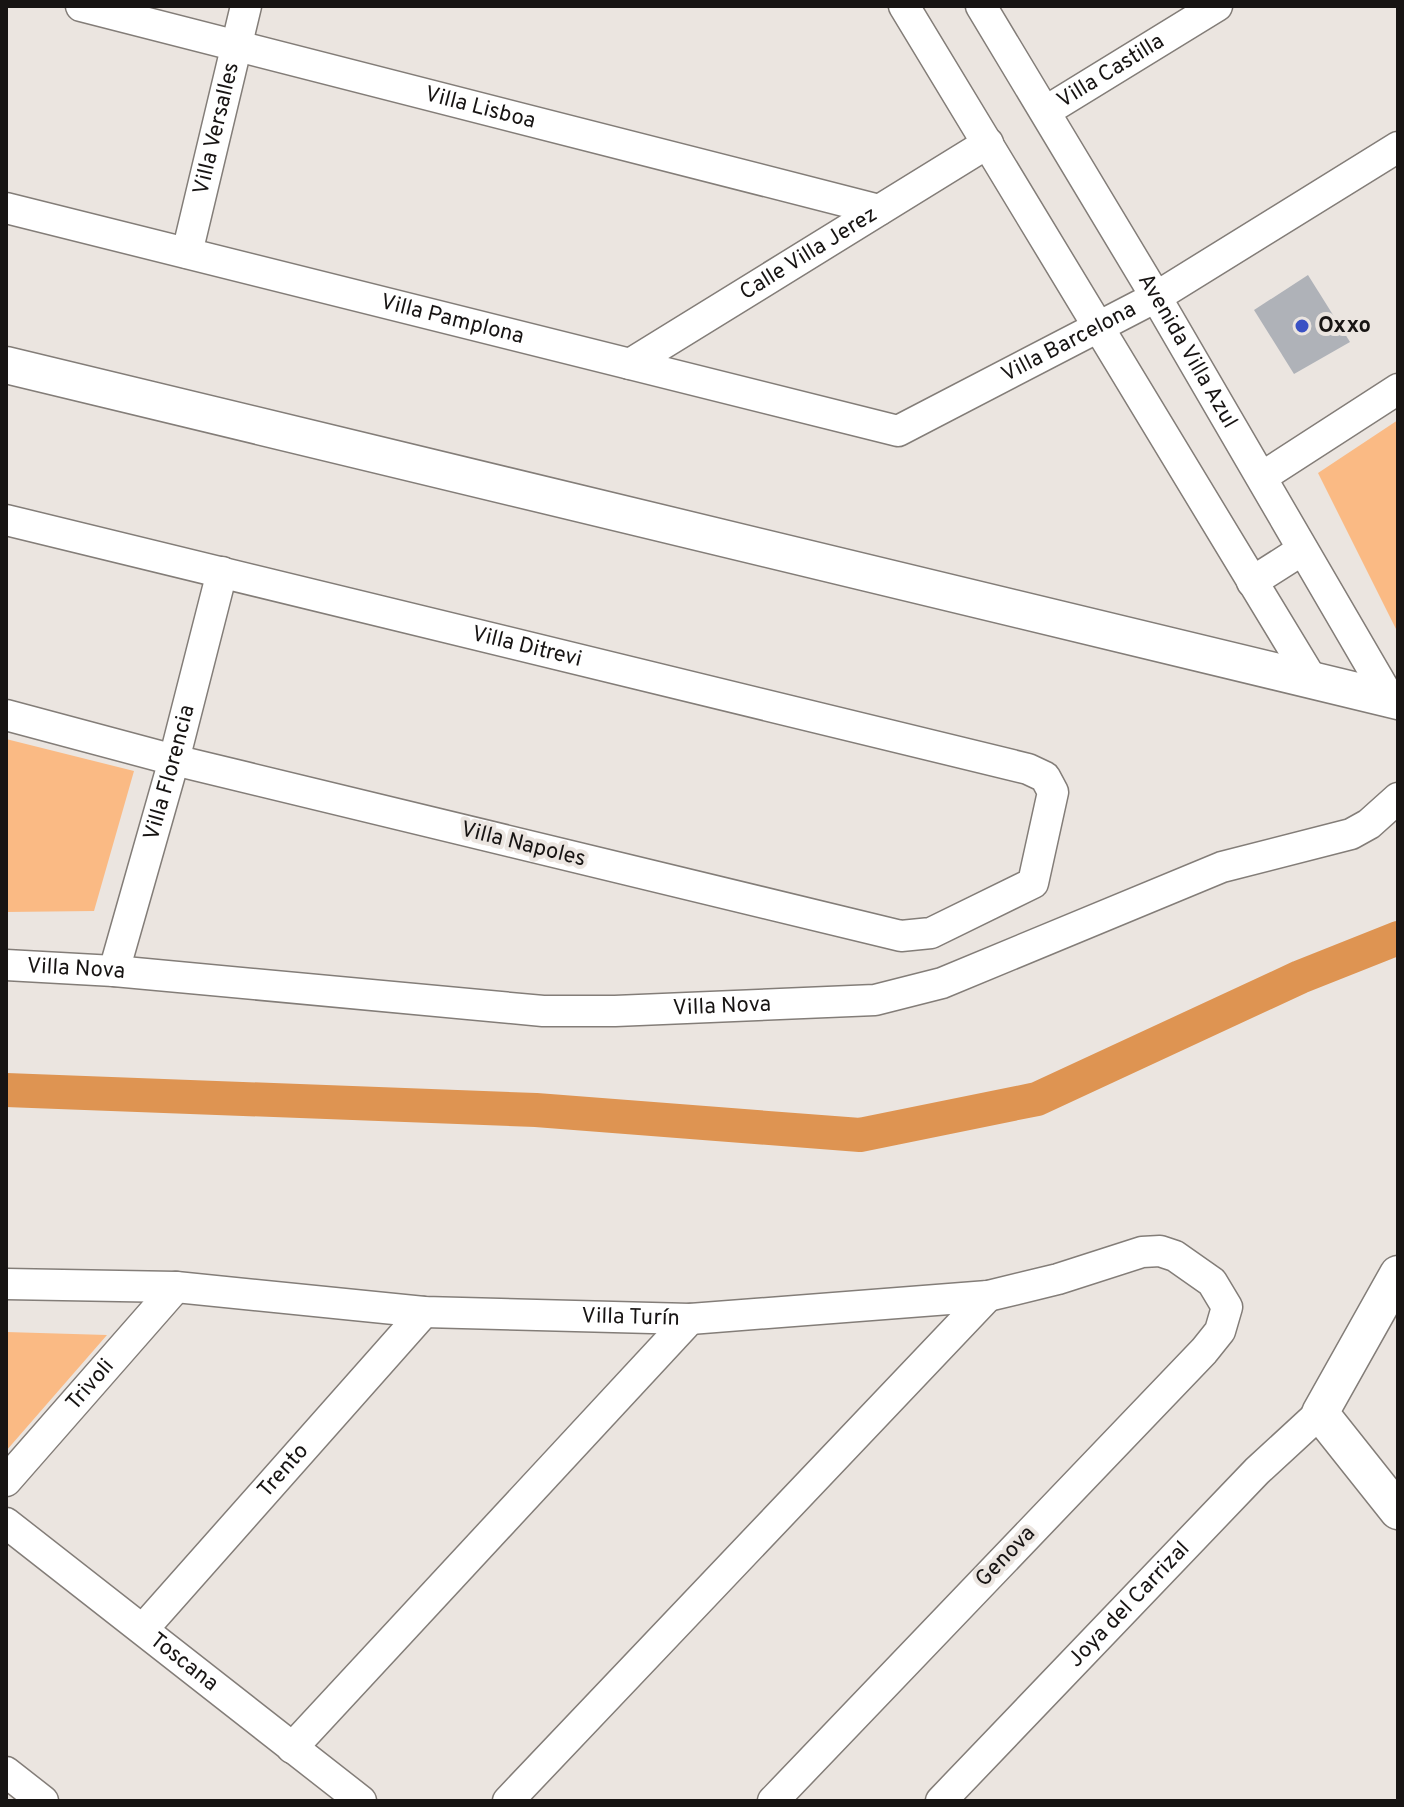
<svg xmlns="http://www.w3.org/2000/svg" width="1404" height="1807" viewBox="0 0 1404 1807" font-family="Overpass,sans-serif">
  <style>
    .green { fill: #faba84 }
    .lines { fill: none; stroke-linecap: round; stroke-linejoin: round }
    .canal { stroke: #de9452; stroke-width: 34 }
    .building { fill: #afb2b8 }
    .minor-casing { stroke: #837d78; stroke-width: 33 }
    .tertiary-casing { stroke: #837d78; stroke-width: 39 }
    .minor { stroke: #fff; stroke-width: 30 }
    .tertiary { stroke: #fff; stroke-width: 36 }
    .poi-dot { fill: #3a51c4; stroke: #ebe5e0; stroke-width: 3 }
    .labels { text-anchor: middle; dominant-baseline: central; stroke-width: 8; stroke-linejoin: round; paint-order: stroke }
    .street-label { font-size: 22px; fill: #171413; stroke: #ebe5e0 }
    .poi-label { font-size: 22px; font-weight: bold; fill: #171413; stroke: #ebe5e0; text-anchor: start }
  </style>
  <rect width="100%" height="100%" fill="#ebe5e0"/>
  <path class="green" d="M1398 420V633L1318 473Z
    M6 739 134 771 94 911 6 912Z
    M6 1332 107 1335 6 1451Z"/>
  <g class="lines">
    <path class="canal" d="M6 1090 536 1110 860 1135 1037 1099 1300 977 1398 938"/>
  </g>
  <path class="building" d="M1308 275 1350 342 1294 374 1254 310Z"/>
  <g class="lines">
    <g class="minor-casing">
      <g id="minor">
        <path id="s1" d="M81 6 879 210"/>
        <path d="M904 6 1314 683"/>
        <path id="s2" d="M981 6 1156 297 1390 699"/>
        <path id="s3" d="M1046 111 1217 6"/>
        <path id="s4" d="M6 208 898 431 1156 297 1398 147"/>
        <path id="s5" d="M187 253 246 6"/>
        <path id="s6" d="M630 364 988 143"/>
        <path d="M1262 477 1398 389"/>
        <path id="s7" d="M6 520 1028 769 1045 777 1053 792 1033 883 931 933 901 936 174 760 6 715"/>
        <path d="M1252 582 1302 550"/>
        <path id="s8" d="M6 965 114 971 543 1011H615L875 1000 942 983 1222 867 1351 834 1369 824 1398 798"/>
        <path id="s9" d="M114 971 174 760 222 572"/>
        <path id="s10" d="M6 1284 176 1287 424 1312 690 1319 988 1296 1058 1279 1142 1252 1160 1251 1175 1256 1212 1282 1227 1307 1220 1331 1204 1351 773 1801"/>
        <path id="s11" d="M6 1481 176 1287"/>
        <path id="s12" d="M6 1523 361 1801"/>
        <path id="s13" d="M144 1628 424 1312"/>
        <path d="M292 1748 690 1319"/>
        <path d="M6 1772 43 1801"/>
        <path d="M508 1801 988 1296"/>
        <path id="s14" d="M941 1801 1257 1471 1320 1413"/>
      </g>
    </g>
    <g class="tertiary-casing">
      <path id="tertiary" d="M6 365 1398 701
        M1398 1274 1320 1413 1398 1511"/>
    </g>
    <use href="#minor" class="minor"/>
    <use href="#tertiary" class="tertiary"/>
  </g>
  <circle class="poi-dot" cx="1302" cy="326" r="8"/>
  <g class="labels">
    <g class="street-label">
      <text stroke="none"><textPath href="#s3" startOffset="76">Villa Castilla</textPath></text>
      <text stroke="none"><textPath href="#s1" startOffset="412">Villa Lisboa</textPath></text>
      <text stroke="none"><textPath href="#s5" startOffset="128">Villa Versalles</textPath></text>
      <text stroke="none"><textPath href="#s6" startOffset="210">Calle Villa Jerez</textPath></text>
      <text stroke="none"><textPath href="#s4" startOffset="460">Villa Pamplona</textPath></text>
      <text stroke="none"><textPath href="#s4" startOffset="1112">Villa Barcelona</textPath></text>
      <text stroke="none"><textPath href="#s2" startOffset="402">Avenida Villa Azul</textPath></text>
      <text stroke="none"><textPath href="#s7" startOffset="536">Villa Ditrevi</textPath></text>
      <text stroke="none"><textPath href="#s9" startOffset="206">Villa Florencia</textPath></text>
      <text transform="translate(523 845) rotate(14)">Villa Napoles</text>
      <text stroke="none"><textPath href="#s8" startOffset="70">Villa Nova</textPath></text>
      <text stroke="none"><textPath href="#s8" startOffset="718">Villa Nova</textPath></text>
      <text stroke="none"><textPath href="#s10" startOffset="626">Villa Turín</textPath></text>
      <text stroke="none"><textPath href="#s11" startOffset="128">Trivoli</textPath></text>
      <text stroke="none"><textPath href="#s13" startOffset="210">Trento</textPath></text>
      <text transform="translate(1006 1557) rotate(-46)">Genova</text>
      <text stroke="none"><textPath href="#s14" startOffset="272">Joya del Carrizal</textPath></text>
      <text stroke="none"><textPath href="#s12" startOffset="226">Toscana</textPath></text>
    </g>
    <g class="poi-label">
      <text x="1318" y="326">Oxxo</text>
    </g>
  </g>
  <rect width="1404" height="1807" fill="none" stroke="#171413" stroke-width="16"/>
</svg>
